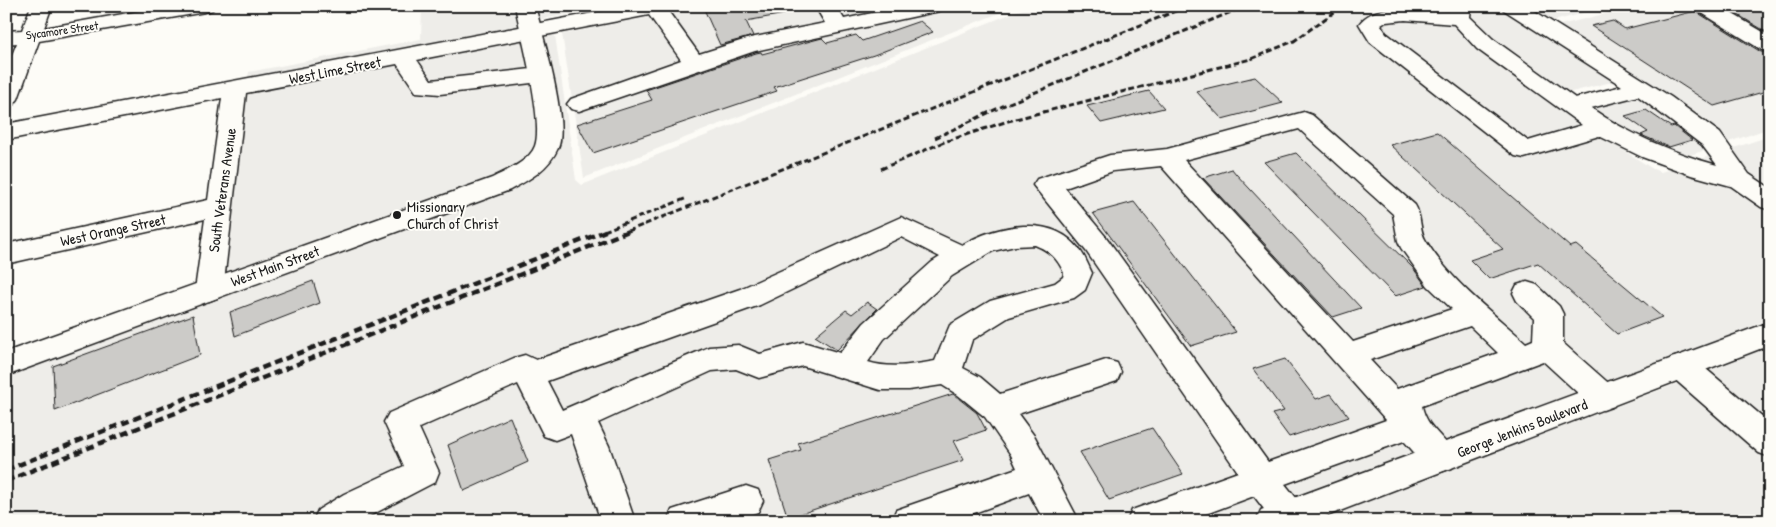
<svg xmlns="http://www.w3.org/2000/svg" width="1776" height="527" viewBox="0 0 1776 527" font-family="'Patrick Hand',sans-serif">
  <style>
    .built { fill: #eeede9 }
    .building { fill: #cccbc8; stroke: #1c1c1c }
    .lines { fill: none; stroke-linecap: round; stroke-linejoin: round }
    .minor-casing { stroke: #1c1c1c; stroke-width: 3 }
    .major-casing { stroke: #1c1c1c; stroke-width: 3 }
    .minor { fill: #fdfcf7; fill-rule: evenodd }
    .major { fill: #fdfcf7; fill-rule: evenodd }
    .rail-far1 { stroke: #1c1c1c; stroke-width: 3; stroke-dasharray: 6 3; stroke-linecap: butt }
    .rail { stroke: #1c1c1c; stroke-width: 4.5; stroke-dasharray: 8 4.5; stroke-linecap: butt }
    .poi-dot { fill: #1c1c1c; stroke: #fdfcf7; stroke-width: 2 }
    .labels { text-anchor: middle; dominant-baseline: central; stroke-width: 4; stroke-linejoin: round; paint-order: stroke }
    .far-street-label { font-size: 12px; fill: #1c1c1c; stroke: #fdfcf7 }
    .street-label { font-size: 15px; fill: #1c1c1c; stroke: #fdfcf7 }
    .poi-label { font-size: 15px; fill: #1c1c1c; stroke: #fdfcf7; text-anchor: start }
  </style>
  <rect width="100%" height="100%" fill="#fdfcf7"/>
  <filter id="ink" filterUnits="userSpaceOnUse"><feTurbulence type="fractalNoise" baseFrequency=".02" numOctaves="2"/><feDisplacementMap in="SourceGraphic" scale="10" xChannelSelector="R" yChannelSelector="G"/><feConvolveMatrix kernelMatrix="1 2 1 2 8 2 1 2 1" color-interpolation-filters="sRGB"/></filter>
  <g filter="url(#ink)">
    <path class="built" d="M422 6H517L522 29 247 82 249 72 421 39Z
      M533 6H613L538 20Z
      M705 6H1017L584 178 562 34Z
      M1030 6H1609L1554 21 1552 23 1628 78 1547 98 1545 100 1653 169 1661 172 1770 136V319L1678 356 1232 521H6V373L541 166V35L557 32 555 35 576 180 582 185Z
      M1616 6H1770V128L1658 166 1553 102 1640 82 1560 25 1620 10Z
      M524 38 539 115 538 145 523 163 497 178 222 277 245 93Z
      M1770 346V521H1314L1700 375Z"/>
    <path class="building" d="M720 6H784L785 14 746 21 753 36 720 45 704 9Z
      M1723 6H1770V34Z
      M1695 11 1761 52 1770 53V90L1714 106 1591 26 1613 21 1625 29Z
      M920 21 933 32 874 55 774 87 777 91 593 153 577 124 652 100 646 90 756 53 761 52 762 54 822 38 827 43 856 35 862 41Z
      M1255 77 1283 103 1222 119 1196 91Z
      M1149 91 1164 108 1101 123 1087 106Z
      M1646 110 1671 127 1674 126 1692 140 1669 147 1641 135 1648 132 1625 116Z
      M1437 132 1570 247 1576 245 1662 317 1617 334 1538 263 1489 279 1470 260 1503 249 1390 145Z
      M1296 153 1413 268 1426 286 1395 296 1264 162Z
      M1232 169 1236 174 1361 308 1333 317 1203 178Z
      M1134 202 1236 332 1191 346 1093 213Z
      M313 281 320 303 235 336 230 312Z
      M867 302 877 309 837 350 815 336 846 310 852 314Z
      M193 315 200 355 55 411 53 366Z
      M1285 359 1316 399 1331 394 1349 417 1289 437 1272 414 1284 411 1253 369Z
      M953 394 977 413 986 430 954 441 964 460 788 518 769 460 801 450 798 443Z
      M510 417 528 462 464 491 448 445Z
      M1152 428 1183 474 1109 500 1080 452Z"/>
    <g class="lines">
      <g class="minor-casing">
        <path id="minor" d="M31 6H52L44 28 168 6H215L212 10 205 12 39 41 18 99 14 104 6 106V69L17 43 6 44V31L22 30Z
          M630 6H674L668 11 699 54 750 38 825 23 815 6H836L844 19 905 6H945L942 10 935 12 755 51 579 111 571 109 567 104 571 99 681 60 649 15 417 60 431 80 540 68 548 70 551 75 548 80 540 82 440 94 416 92 397 64 246 93 223 290 219 297 209 301 199 297 195 290 205 219 6 264V244L208 200 222 98 6 140V124Z
          M1449 6H1471L1470 17 1493 39 1575 98 1622 86 1504 10 1501 6H1527L1533 10 1671 97 1720 133 1749 174 1770 188V210L1761 207 1731 186 1691 175 1642 157 1599 136 1524 158 1515 156 1370 42 1359 24C1376 0 1423 9 1449 11ZM1405 20 1454 24 1477 49 1582 125 1528 141 1386 33 1381 25 1386 22ZM1638 96 1702 145 1717 165C1673 153 1628 134 1591 108Z
          M1694 6H1719L1770 36V51L1762 50 1697 10Z
          M1304 112 1312 115 1415 205C1422 216 1419 231 1426 241 1451 282 1491 311 1526 343L1533 340 1534 318 1517 301 1513 293 1517 285 1527 282 1537 285 1559 306 1563 314V343L1614 388 1618 397 1614 406 1603 410 1592 406 1543 361 1422 406C1427 430 1446 436 1456 458L1452 468 1440 472 1428 468 1404 441 1285 484 1301 504 1306 515 1303 521H1273L1254 496 1187 521H1127L1132 510 1238 472 1086 251 1033 185 1037 179 1110 155 1167 149ZM1299 129 1393 214 1398 241 1401 248 1428 286 1452 309 1353 342 1184 160ZM1161 166 1386 420 1268 462 1106 237 1065 188 1113 171ZM1470 326 1498 353 1397 389 1370 360Z
          M901 217 962 245C996 225 1052 213 1079 249 1085 256 1088 265 1092 273L1085 290 1074 298 1009 317 972 340 963 368 980 377 1000 394 1106 360 1117 363 1121 372 1117 381 1018 414 1035 437 1079 521H1044L1029 493 952 521H891L896 510 1017 468 1011 455 985 417 958 395 942 385 909 390H880L803 366 759 378 736 369 712 371 598 423 609 446 635 521H601L571 434 555 440 544 436 518 384 419 428 439 472 435 482 360 521H313L318 510 344 494 404 466 384 422 389 413 514 358 525 355 536 360 740 289ZM901 237 940 257 932 262 864 323 840 353 803 342 760 354 738 345 709 347 562 410 547 381 760 305ZM1035 245C1050 251 1058 259 1064 273L1063 277 1055 283 990 301 950 325 935 361C912 365 890 369 868 362L884 339 952 276 993 251 1015 246Z
          M1682 355 1693 358 1770 423V457L1759 453 1671 376 1667 367 1671 358Z
          M746 486 758 490 763 501 758 512 732 521H667L672 510Z"/>
      </g>
      <g class="major-casing">
        <path id="major" d="M515 6H535C543 36 569 123 558 148 549 169 529 180 510 190L6 376V352L492 178C505 171 529 162 535 146 544 121 521 35 515 6Z
          M1770 322V345L1314 521H1256L1261 510Z"/>
      </g>
      <use href="#minor" class="minor"/>
      <use href="#major" class="major"/>
      <path class="rail-far1" d="M935 138 1007 104 1246 6
        M881 169 944 142 1008 121 1251 59 1294 41 1343 6
        M604 231 687 198
        M628 231 1188 6"/>
      <path class="rail" d="M6 470 608 230
        M6 481 631 230"/>
    </g>
  </g>
  <circle class="poi-dot" cx="397" cy="215" r="5"/>
  <g class="labels">
    <g class="far-street-label">
      <text transform="translate(62 30) rotate(-8)">Sycamore Street</text>
    </g>
    <g class="street-label">
      <text transform="translate(335 70) rotate(-11)">West Lime Street</text>
      <text transform="translate(222 190) rotate(-82)">South Veterans Avenue</text>
      <text transform="translate(113 230) rotate(-12)">West Orange Street</text>
      <text transform="translate(275 266) rotate(-20)">West Main Street</text>
      <text transform="translate(1522 428) rotate(-21)">George Jenkins Boulevard</text>
    </g>
    <g class="poi-label">
      <text x="407" y="206">Missionary<tspan x="407" dy="17">Church of Christ</tspan></text>
    </g>
  </g>
  <rect width="1776" height="527" fill="none" stroke="#fdfcf7" stroke-width="25"/>
  <rect x="12" y="12" width="1751" height="502" fill="none" stroke="#1c1c1c" stroke-width="2" filter="url(#ink)"/>
</svg>
